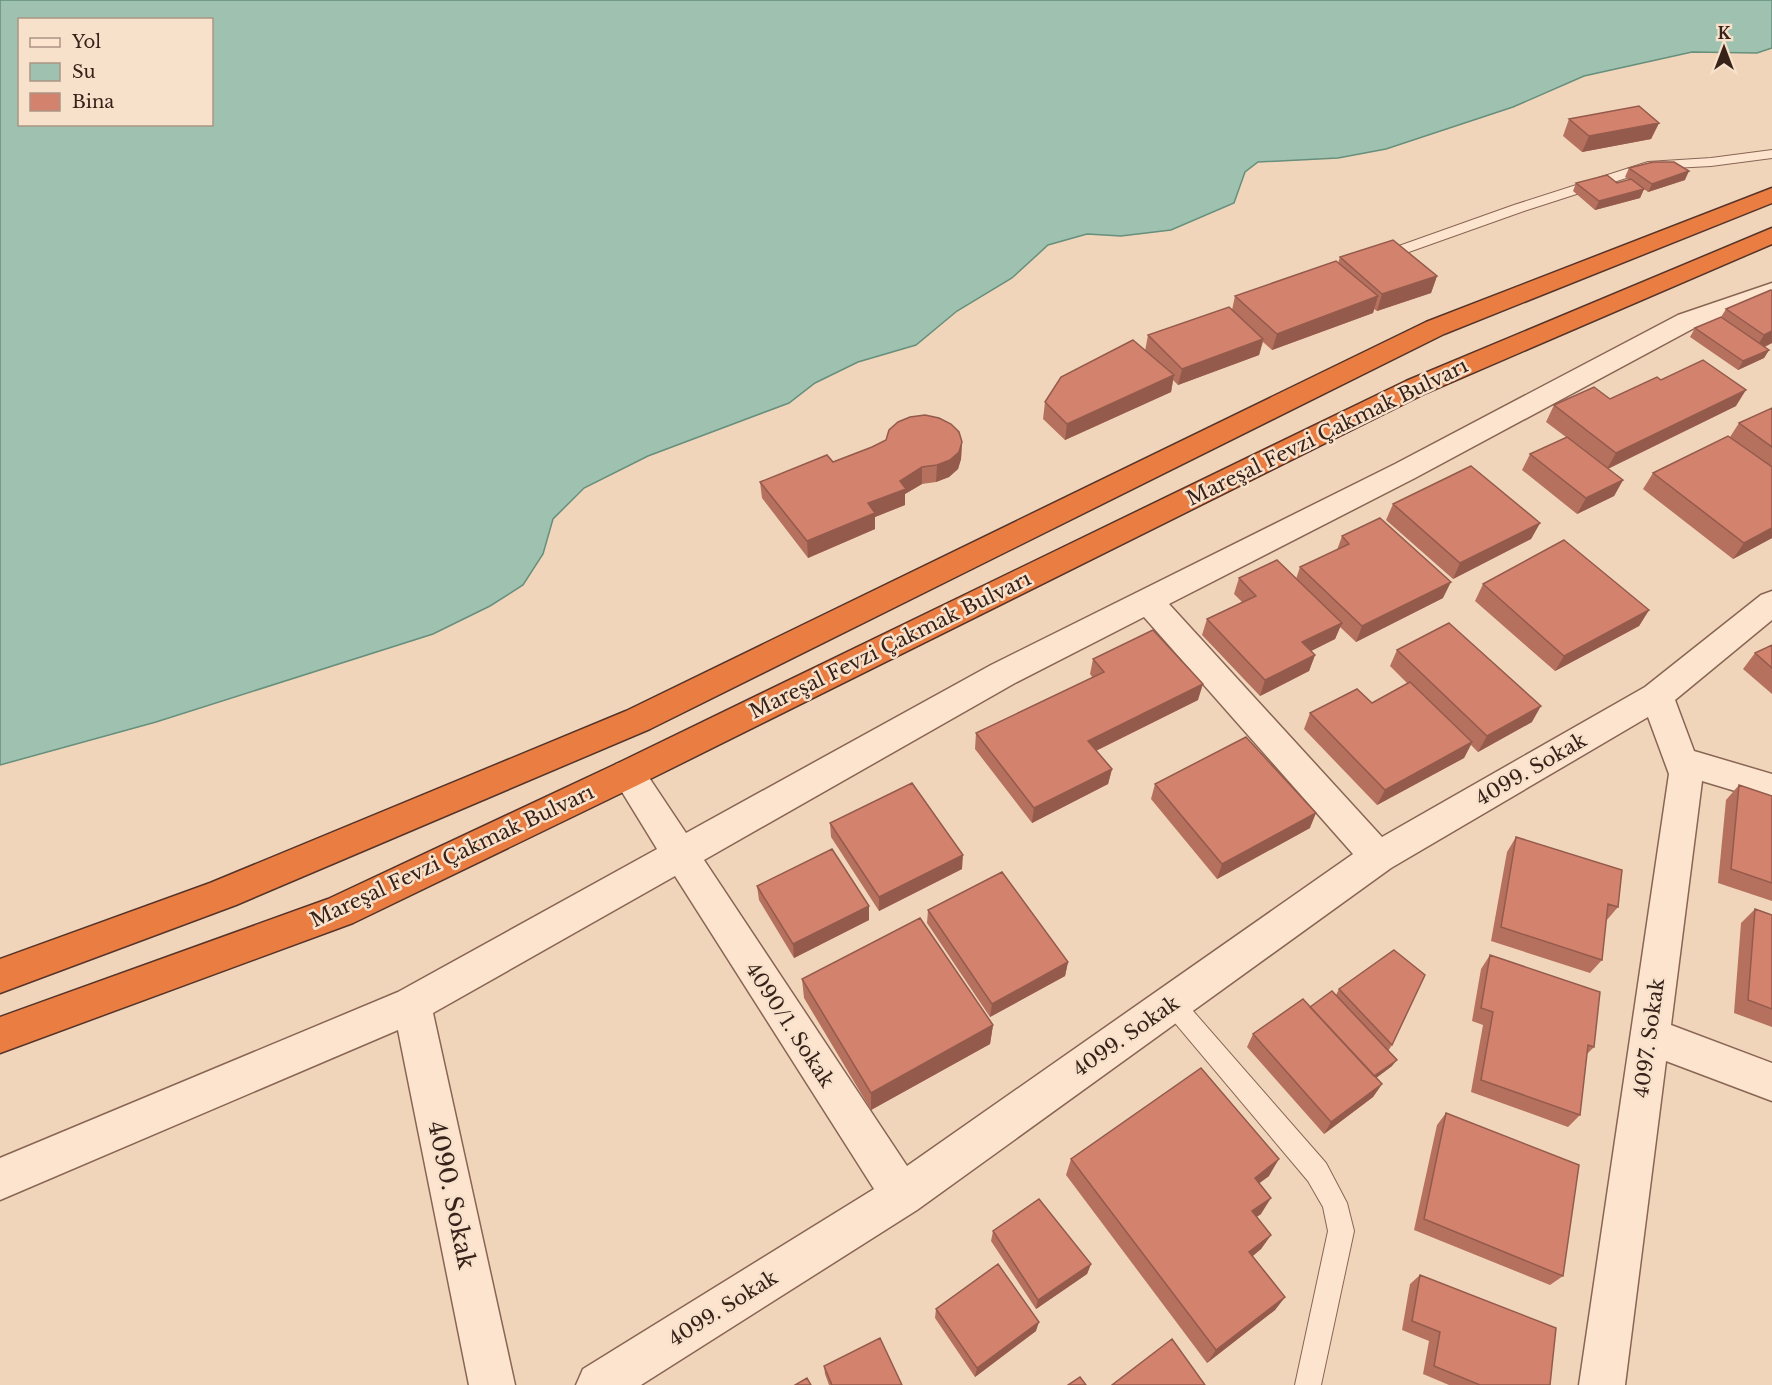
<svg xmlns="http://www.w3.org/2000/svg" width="1772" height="1385" viewBox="0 0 1772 1385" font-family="'Libre Baskerville',serif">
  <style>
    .water { fill: #9fc1b0; stroke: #668f7c; stroke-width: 1.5; fill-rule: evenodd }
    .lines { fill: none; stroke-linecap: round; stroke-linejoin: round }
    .lane-casing { stroke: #896553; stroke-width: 2 }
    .street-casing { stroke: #896553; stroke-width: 3 }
    .highway-casing { stroke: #563429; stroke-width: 3 }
    .lane { fill: #fce4ce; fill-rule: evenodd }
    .street { fill: #fce4ce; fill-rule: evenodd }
    .highway { fill: #ea7d42; fill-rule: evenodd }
    .wall { fill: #b5705e }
    .shaded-wall { fill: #945b4c }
    .building { fill: #d3826d; stroke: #945b4c; stroke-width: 1.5 }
    .labels { text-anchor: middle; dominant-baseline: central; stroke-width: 5; stroke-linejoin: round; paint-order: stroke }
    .street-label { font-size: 20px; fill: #37221a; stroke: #f8e1cb }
    .near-street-label { font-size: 24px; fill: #37221a; stroke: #f8e1cb }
  </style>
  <rect width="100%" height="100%" fill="#f1d5bb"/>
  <path class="water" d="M0 0H1772V48L1757 53 1692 52 1584 76 1513 107 1386 149 1338 158 1258 162 1245 172 1234 203 1171 230 1121 236 1087 234 1048 245 1012 278 957 311 916 345 858 362 815 383 789 403 648 456 584 488 553 519 543 554 523 585 490 606 433 634 156 722 0 765ZM20 20H212V124H20Z"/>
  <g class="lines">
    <g class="lane-casing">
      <path id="lane" d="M1772 150V158L1711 166 1654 169 1524 211 1406 253H1396L1394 250 1396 247 1514 205 1648 162 1711 158Z
        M1172 992 1180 996 1326 1163 1347 1203 1354 1231 1321 1385H1295L1328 1231 1323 1207 1308 1181 1164 1010 1161 1003 1164 996Z"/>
    </g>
    <g class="street-casing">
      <path id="street" d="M1772 283V300L1696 327 1415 478 1169 604 1382 837 1645 687 1761 595 1772 591V620L1675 700 1694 751 1772 774V802L1702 781 1671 1025 1772 1063V1101L1666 1061 1625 1385H1579L1669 774 1648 717 1391 868 917 1210 641 1385H576L583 1369 874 1189 675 876 433 1013 515 1385H469L398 1030 0 1200V1158L398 992 657 849 611 774 616 764 628 760 640 764 686 833 991 665 1395 464 1678 315ZM1144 617 1353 854 907 1166 704 860 1015 683Z"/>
    </g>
    <g class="highway-casing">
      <path id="highway" d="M1772 188V203L1444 334 650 729 236 905 0 993V959L210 883 626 711 1426 322Z
        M1772 228V244L1426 393 640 784 353 923 0 1053V1017L328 899 616 764 1406 381Z"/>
    </g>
    <use href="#lane" class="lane"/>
    <use href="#street" class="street"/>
    <use href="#highway" class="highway"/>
  </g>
  <path class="wall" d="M1569 119 1659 123 1651 139 1582 152 1563 136Z
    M1629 168 1685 180 1648 192 1644 189 1640 198 1595 210 1573 191 1576 183H1617L1630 180 1625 177Z
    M1340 257 1437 276 1431 293 1377 311 1374 309 1373 313 1272 350 1263 342 1259 355 1178 385 1173 380 1171 392 1065 440 1043 419 1045 402 1145 351 1148 335 1232 310 1235 296 1338 263Z
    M1772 291V343L1765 347 1769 350 1764 358 1738 370 1690 337 1695 328 1721 317 1726 309Z
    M1661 380 1736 406 1608 469 1623 480 1614 496 1577 514 1522 470 1530 454 1566 437 1546 422 1554 405 1610 399Z
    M1772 408V538L1733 559 1643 489 1653 473 1730 437 1739 423Z
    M962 442 961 459 958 469 949 477 936 482 922 484 905 494V505L875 517V529L808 558 762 498 760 482 833 462 872 447Z
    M1393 504 1540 523 1531 539 1453 579 1386 520Z
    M1342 536 1443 598 1356 642 1340 627 1335 639 1311 651 1315 655 1309 671 1260 696 1202 635 1207 619 1242 602 1234 594 1239 578 1296 579 1300 567 1337 550Z
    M1483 584 1649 610 1639 626 1555 671 1475 601Z
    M1772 645V694L1743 669 1755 653Z
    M1397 650 1532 722 1478 752 1471 745 1464 758 1377 805 1304 729 1310 713 1372 703 1408 684 1390 666Z
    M1093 659 1198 700 1096 751 1112 769 1108 784 1032 823 975 749 976 733 1093 678 1090 674Z
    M1155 784 1310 828 1217 879 1151 799Z
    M1739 785 1772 796V901L1718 883 1726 800Z
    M830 823 962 869 879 911 831 837Z
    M1516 837 1618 907 1606 921 1602 960 1590 973 1491 941 1507 852Z
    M757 886 869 906V920L794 958 759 900Z
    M1755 909 1772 915V1027L1734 1013 1741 923Z
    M928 910 1068 962 1065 976 990 1017 927 923Z
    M1490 955 1594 1047 1587 1054 1580 1115 1568 1127 1471 1092 1483 1025 1472 1021 1481 969Z
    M802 979 993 1025 990 1044 871 1110 804 998Z
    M1339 989 1392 1045 1388 1051 1392 1066 1376 1078 1382 1084 1373 1097 1324 1134 1247 1047 1253 1034 1336 995Z
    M1446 1113 1563 1276 1550 1285 1414 1230 1437 1125Z
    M1071 1159 1269 1176 1259 1183 1261 1214 1256 1217 1271 1235 1261 1249 1253 1256 1285 1297 1275 1310 1207 1363 1066 1175Z
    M993 1231 1091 1264 1087 1274 1036 1309 991 1241Z
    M1420 1275 1550 1385H1449L1423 1374 1429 1341 1402 1330 1410 1284Z
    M936 1309 1036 1331 975 1377 935 1318Z
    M824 1366 902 1385H829L825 1374Z"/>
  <path class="shaded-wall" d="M1659 123 1651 139 1582 152 1589 136Z
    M1689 171 1685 180 1648 192 1652 184Z
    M1644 189 1640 198 1595 210 1599 201Z
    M1437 276 1431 293 1377 311 1382 294Z
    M1378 296 1373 313 1272 350 1277 334Z
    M1772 331V343L1754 351 1764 335Z
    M1263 339 1259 355 1178 385 1182 369Z
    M1769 350 1764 358 1738 370 1743 361Z
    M1174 375 1171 392 1065 440 1067 424Z
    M1746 390 1736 406 1607 469 1616 453Z
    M962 442 961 459 958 469 949 477 936 482 937 465Z
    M922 467V484L905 494V505L875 517V529L808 558 807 541Z
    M1623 480 1614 496 1577 514 1586 498Z
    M1540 523 1531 539 1453 579 1460 563Z
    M1772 528V538L1733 559 1744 543Z
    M1451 582 1443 598 1356 642 1362 626Z
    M1649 610 1639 626 1555 671 1564 656Z
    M1342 623 1335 639 1297 658 1302 642Z
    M1315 655 1309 671 1260 696 1265 680Z
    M1203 684 1198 700 1085 756 1088 741Z
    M1541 706 1532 722 1478 752 1487 736Z
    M1472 742 1464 758 1377 805 1385 790Z
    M1112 769 1108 784 1032 823 1034 808Z
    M1316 813 1310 828 1217 879 1222 864Z
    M963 855 962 869 879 911V897Z
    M869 906V920L794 958 793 944Z
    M1068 962 1065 976 990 1017 992 1004Z
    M993 1025 990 1044 871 1110V1093Z
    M1397 1060 1392 1066 1364 1087 1368 1080Z
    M1382 1084 1373 1097 1324 1134 1331 1122Z
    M1279 1159 1269 1176 1245 1194 1255 1178Z
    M1271 1198 1261 1214 1242 1227 1252 1211Z
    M1271 1235 1261 1249 1240 1266 1249 1252Z
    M1091 1264 1087 1274 1036 1309 1038 1300Z
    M1285 1297 1275 1310 1207 1363 1216 1350Z
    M1039 1322 1036 1331 975 1377 977 1368Z"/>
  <path class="building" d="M1639 106 1659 123 1589 136 1569 119Z
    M1653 162H1674L1689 171 1652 184 1629 168Z
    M1607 175 1617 183 1631 179 1644 189 1599 201 1576 183Z
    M1393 240 1437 276 1382 294 1340 257Z
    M1336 261 1378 296 1277 334 1235 296Z
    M1771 290 1772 291V331L1764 335 1726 309Z
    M1229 307 1263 339 1182 369 1148 335Z
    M1721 317 1769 350 1743 361 1695 328Z
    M1133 340 1174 375 1067 424 1045 402 1061 377Z
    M1703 360 1746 390 1616 453 1554 405 1594 387 1610 399 1657 377 1661 380Z
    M1772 408V447L1739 423Z
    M925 415 939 418 951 424 959 432 962 442 959 452 950 460 937 465 922 467 900 481 906 489 868 503 875 513 807 541 760 482 827 455 833 462 872 447 886 440 889 430 898 422 910 417Z
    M1728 436 1772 467V528L1744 543 1653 473Z
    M1567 437 1623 480 1586 498 1530 454Z
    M1471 466 1540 523 1460 563 1393 504Z
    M1380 518 1451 582 1362 626 1300 567 1349 544 1342 536Z
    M1564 540 1649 610 1564 656 1483 584Z
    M1277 560 1342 623 1302 642 1315 655 1265 680 1207 619 1256 596 1239 578Z
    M1449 623 1541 706 1487 736 1397 650Z
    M1153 630 1203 684 1088 741 1112 769 1034 808 976 733 1104 672 1093 659Z
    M1772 645V668L1755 653Z
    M1410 682 1472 742 1385 790 1310 713 1357 689 1372 703Z
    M1246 737 1316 813 1222 864 1155 784Z
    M912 783 963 855 879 897 830 823Z
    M1739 785 1772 796V883L1731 869Z
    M1516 837 1622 870 1618 907 1608 904 1602 960 1501 927Z
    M832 849 869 906 793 944 757 886Z
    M1002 872 1068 962 992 1004 928 910Z
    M1755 909 1772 915V1009L1748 1000Z
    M920 918 993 1025 871 1093 802 979Z
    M1394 950 1425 975 1392 1045 1339 989Z
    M1490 955 1600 992 1594 1047 1588 1045 1580 1115 1481 1080 1493 1012 1481 1008Z
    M1332 991 1397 1060 1374 1076 1310 1007Z
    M1303 999 1382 1084 1331 1122 1253 1034Z
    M1201 1068 1279 1159 1255 1178 1271 1198 1252 1211 1271 1235 1249 1252 1285 1297 1216 1350 1071 1159Z
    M1446 1113 1579 1165 1563 1276 1424 1219Z
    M1039 1199 1091 1264 1038 1300 993 1231Z
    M998 1264 1039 1322 977 1368 936 1309Z
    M1420 1275 1556 1328 1550 1385H1480L1434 1366 1440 1332 1412 1321Z
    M880 1338 902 1385H832L824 1366Z
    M1172 1339 1205 1385H1112Z
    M1080 1377 1086 1385H1068Z
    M807 1378 811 1385H795Z"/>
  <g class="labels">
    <g class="street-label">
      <text transform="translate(1327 432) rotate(-26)">Mareşal Fevzi Çakmak Bulvarı</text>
      <text transform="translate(890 645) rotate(-26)">Mareşal Fevzi Çakmak Bulvarı</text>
      <text transform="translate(1531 769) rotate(-30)">4099. Sokak</text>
      <text transform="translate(452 856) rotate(-25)">Mareşal Fevzi Çakmak Bulvarı</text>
      <text transform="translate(790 1025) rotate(57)">4090/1. Sokak</text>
      <text transform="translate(1126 1036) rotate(-35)">4099. Sokak</text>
      <text transform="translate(1649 1038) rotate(-82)">4097. Sokak</text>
      <text transform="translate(723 1308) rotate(-32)">4099. Sokak</text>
    </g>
    <g class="near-street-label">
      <text transform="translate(452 1195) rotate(78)">4090. Sokak</text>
    </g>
  </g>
  <rect x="18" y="18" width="195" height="108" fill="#f8e1cb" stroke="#ab9584" stroke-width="1.5"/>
  <rect x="30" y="38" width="30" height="9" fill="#fce4ce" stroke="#ab9584" stroke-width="1.5"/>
  <text x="72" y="48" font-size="18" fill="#37221a">Yol</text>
  <rect x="30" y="63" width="30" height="18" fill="#9fc1b0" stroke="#ab9584" stroke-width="1.5"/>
  <text x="72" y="78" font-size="18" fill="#37221a">Su</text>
  <rect x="30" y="93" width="30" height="18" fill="#d3826d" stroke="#ab9584" stroke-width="1.5"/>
  <text x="72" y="108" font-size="18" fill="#37221a">Bina</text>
  <g transform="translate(1724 48)" stroke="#f8e1cb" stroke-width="4.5" paint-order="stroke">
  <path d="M0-4.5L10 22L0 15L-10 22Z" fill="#37221a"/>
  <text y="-9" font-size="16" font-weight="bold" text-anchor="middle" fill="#37221a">K</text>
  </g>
</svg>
